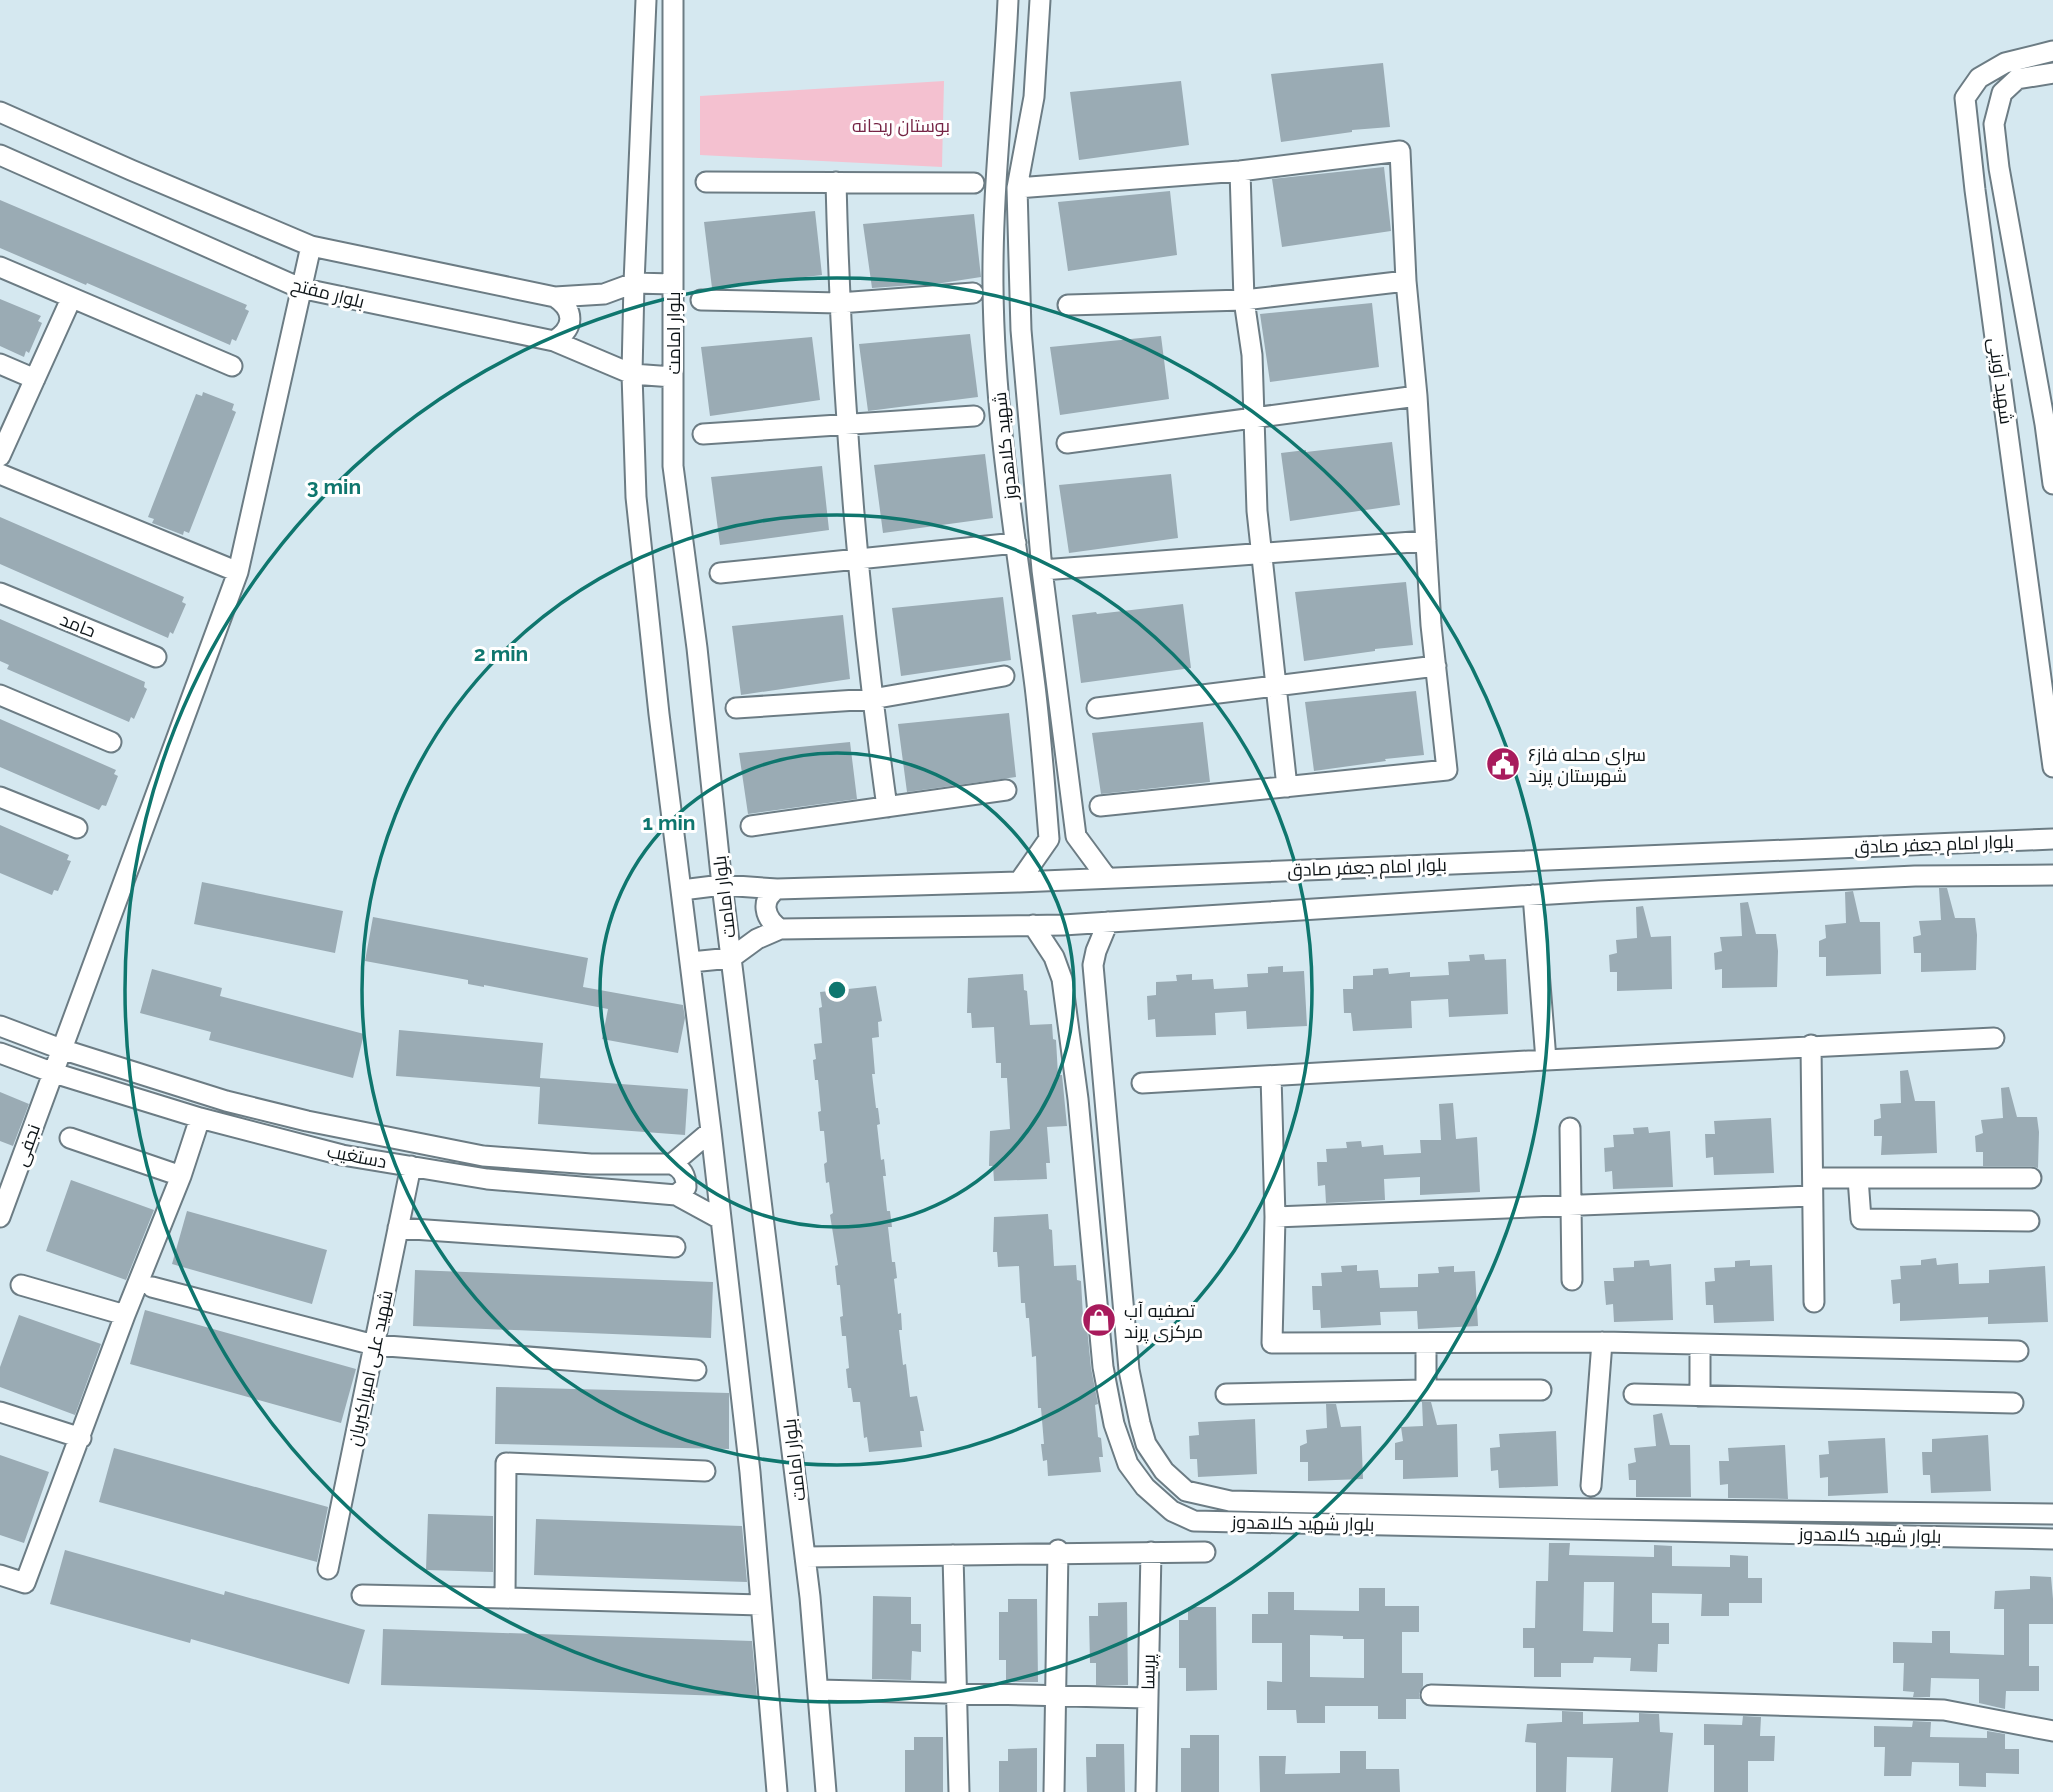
<svg xmlns="http://www.w3.org/2000/svg" width="2053" height="1792" viewBox="0 0 2053 1792" font-family="Raleway,Cairo,sans-serif">
  <style>
    .green { fill: #f4c1d0 }
    .building { fill: #9aabb4; fill-rule: evenodd }
    .lines { fill: none; stroke-linecap: round; stroke-linejoin: round }
    .minor-casing { stroke: #6c7c84; stroke-width: 23 }
    .minor { stroke: #fff; stroke-width: 19 }
    .ring { fill: none; stroke: #0f766e; stroke-width: 3.5 }
    .labels { text-anchor: middle; dominant-baseline: central; stroke-width: 6; stroke-linejoin: round; paint-order: stroke }
    .park-label { font-size: 18px; fill: #752445; stroke: #fff }
    .street-label { font-size: 18px; fill: #0d1417; stroke: #fff }
    .poi-label { font-size: 18px; fill: #0d1417; stroke: #fff; text-anchor: start }
    .centre { fill: #0f766e; stroke: #fff; stroke-width: 3.5 }
    .ring-label { font-size: 21px; text-anchor: middle; font-weight: bold; fill: #0f766e; stroke: #fff; stroke-width: 6; stroke-linejoin: round; paint-order: stroke }
  </style>
  <rect width="100%" height="100%" fill="#d5e8f0"/>
  <path class="green" d="M944 81 942 167 700 155V96Z"/>
  <path class="building" d="M1383 63 1390 127 1352 130V132L1281 142 1271 74Z
    M1181 81 1189 145 1079 160 1070 92Z
    M1384 167 1391 231 1282 247 1272 179Z
    M1170 191 1177 255 1068 271 1058 202Z
    M0 200 247 305 245 309 249 311 236 341 232 339 230 345 87 283 86 285 0 248Z
    M815 211 822 275 731 286V288H712L704 222Z
    M974 214 981 277 942 283 872 288 863 224Z
    M0 299 41 316 38 321 42 323 29 353 26 351 24 357 0 346Z
    M1372 303 1379 367 1270 382 1260 314Z
    M970 334 978 397 868 411 859 344Z
    M1161 336 1169 399 1060 415 1050 347Z
    M812 337 820 400 710 416 701 347Z
    M203 392 234 404 232 410 236 412 189 533 184 531 183 535 152 523 154 519 148 517 196 394 202 396Z
    M1392 442 1400 505 1290 521 1281 453 1306 450V452Z
    M985 454 993 518 883 533 874 465Z
    M822 466 829 530 720 545 711 477Z
    M1171 474 1178 538 1069 553 1059 485Z
    M0 517 184 597 182 602 186 604 173 634 170 632 168 638 0 564Z
    M1406 582 1413 645 1375 649V651L1304 661 1295 592Z
    M1003 597 1011 660 901 676 892 608Z
    M1183 604 1191 668 1081 683 1072 615 1096 612 1097 614Z
    M843 615 850 679 741 695 732 626Z
    M0 619 145 682 144 687 147 689 134 719 131 717 129 722 7 669 9 665 0 661Z
    M1416 691 1424 755 1385 759 1386 761 1314 771 1305 702Z
    M1009 713 1016 777 907 792 898 724Z
    M0 719 116 770 114 774 118 776 106 806 102 805 99 810 0 767Z
    M1203 722 1210 782 1101 794 1092 733Z
    M850 742 857 799 748 814 739 753Z
    M0 825 69 855 67 860 71 861 58 891 54 890 52 895 0 873Z
    M202 882 343 911 335 953 194 924Z
    M1939 888H1947L1955 918H1975L1977 935 1976 970 1921 972V953H1914L1913 937 1921 935 1919 921 1941 920Z
    M1853 891 1860 922H1880L1881 974 1826 976V957H1819V941L1826 938 1825 925 1846 923 1845 892Z
    M1748 902 1756 934H1776L1778 951 1777 987 1722 988V969L1715 970 1714 953 1722 951 1720 937 1742 936 1740 903Z
    M1643 906 1651 937 1671 936 1672 989 1617 991V972H1610L1609 955 1617 953 1616 940 1637 938 1636 907Z
    M373 917 588 958 583 987 683 1005 685 1018 678 1053 602 1039 608 1009 484 985V987L468 984V980L365 961Z
    M1484 954 1485 960 1506 959 1508 1014 1449 1017 1448 999 1411 1001 1412 1028 1353 1031 1351 1013H1344L1343 989H1353V976L1373 975V969L1388 968 1389 974 1410 972V977L1449 975 1448 962 1470 961 1469 955Z
    M1283 966V972L1304 971 1307 1026 1247 1029 1246 1011 1215 1013 1216 1035 1156 1037 1155 1019 1148 1020 1147 996 1156 995V982L1177 981 1176 975 1192 974V980L1213 979 1214 989 1248 987 1247 974 1268 973V967Z
    M152 969 222 988 220 996 364 1034 353 1078 209 1040 211 1032 140 1013Z
    M1023 974 1024 990 1027 991 1030 1025 1052 1024 1053 1039 1056 1040 1058 1075H1062L1067 1126 1047 1127 1050 1163H1046L1047 1179 994 1181 993 1166H989L990 1131 1010 1129 1007 1078H1001V1063H996L994 1027 972 1028 971 1013H967L968 978Z
    M876 986 882 1021 878 1022 879 1037 872 1038 875 1074H872L876 1108H878L880 1124 877 1125 881 1160 884 1159 886 1176H883L887 1211H890L892 1227H888L892 1262H895L897 1278 894 1279 898 1314 901 1313 902 1330H899L903 1365 906 1364 910 1397 917 1396 924 1431H920L922 1447 869 1452 867 1437 864 1438 860 1402H853L851 1388H848L846 1369 849 1368 846 1336H842L840 1317 843 1316 840 1285H837L835 1266 838 1265 830 1215 833 1213 829 1182 826 1183 824 1164 827 1162 824 1131H820L818 1112 821 1111 818 1080H815L813 1060 816 1059 814 1044 822 1043 819 1008 822 1007 820 992Z
    M399 1030 543 1043 540 1078 688 1089 685 1135 538 1124 540 1087 396 1076Z
    M1908 1070 1915 1101H1935L1937 1153 1881 1155 1882 1136H1874V1120L1881 1118 1880 1104 1901 1103 1900 1071Z
    M2009 1087 2017 1117H2037L2039 1132 2038 1168 2031 1166H1983V1152H1976L1975 1136 1983 1133 1981 1120 2003 1118 2001 1088Z
    M0 1092 29 1104 13 1146 0 1141Z
    M1453 1103 1456 1139 1477 1137 1480 1192 1420 1195V1177L1384 1179 1385 1200 1326 1203 1325 1185 1318 1186 1317 1162H1327L1326 1149 1347 1148 1346 1142 1361 1141 1362 1147 1383 1145 1384 1155 1421 1153 1420 1140H1441L1439 1104Z
    M1771 1118 1774 1173 1714 1175 1713 1157 1706 1158 1705 1134H1715L1714 1121Z
    M1648 1127 1649 1133 1670 1131 1673 1187 1613 1189 1612 1171 1605 1172 1604 1148 1614 1147 1613 1135 1634 1134 1633 1128Z
    M71 1180 154 1210 126 1280 46 1251Z
    M187 1211 327 1250 312 1304 172 1264Z
    M1048 1214 1049 1229 1052 1230 1054 1266 1076 1265 1077 1280 1081 1281 1083 1317H1086L1091 1368 1098 1404 1095 1405 1098 1437 1101 1438 1103 1457H1099L1101 1472 1048 1476 1047 1460 1043 1461 1041 1444H1044L1041 1408H1038L1036 1356 1032 1357 1029 1318H1026L1025 1303H1021L1019 1266 998 1267 997 1252H993L994 1217Z
    M1936 1258 1937 1265 1958 1263 1959 1284 1989 1283V1270L2045 1266 2048 1322 1988 1324V1317L1900 1321V1303L1893 1304 1891 1280 1901 1279 1900 1266 1921 1265V1260Z
    M1649 1260 1650 1266 1671 1264 1673 1320 1614 1322 1613 1304 1606 1305 1604 1281H1614L1613 1268 1634 1267V1261Z
    M1750 1260V1266L1772 1265 1774 1321 1714 1323 1713 1305H1706L1705 1282 1715 1281 1714 1268 1735 1267V1261Z
    M1357 1265V1271L1378 1270 1380 1288 1418 1287V1274L1439 1273 1438 1267 1454 1266V1272L1475 1271 1478 1326 1418 1329 1417 1311 1380 1312 1381 1325 1321 1328 1320 1310H1313L1312 1286H1322L1321 1273 1342 1272 1341 1266Z
    M415 1270 713 1282 711 1338 413 1326Z
    M145 1310 356 1369 341 1423 130 1364Z
    M19 1315 101 1344 75 1415 0 1387V1367Z
    M496 1387 729 1393V1449L495 1444Z
    M1422 1402H1431L1437 1425 1457 1424 1458 1477 1403 1479V1460H1395V1443L1403 1441 1401 1427 1423 1426Z
    M1326 1404H1336L1341 1427 1361 1426 1363 1479 1308 1481V1462H1300V1446L1307 1443 1306 1430 1327 1428Z
    M1662 1413 1670 1445H1690L1691 1497H1636V1480H1629L1628 1464 1636 1462 1634 1448 1656 1446 1653 1415Z
    M1255 1419 1257 1474 1198 1477 1197 1459H1190L1189 1436 1199 1435 1198 1422Z
    M1556 1431 1558 1486 1499 1488 1498 1470 1491 1471 1490 1448 1500 1447 1499 1434Z
    M1988 1435 1991 1491 1931 1493 1930 1475H1923L1922 1452H1932V1439Z
    M1885 1438 1888 1493 1828 1496V1477L1820 1478 1819 1455 1829 1454 1828 1441Z
    M1785 1445 1788 1499 1728 1498V1484L1720 1485 1719 1461H1729L1728 1448Z
    M114 1448 328 1507 317 1562 99 1502Z
    M0 1455 49 1472 24 1543 0 1535Z
    M428 1514 493 1516V1572L426 1570Z
    M536 1519 742 1526 747 1582 534 1575Z
    M1549 1543H1570L1569 1555 1654 1557V1545L1672 1546V1566L1730 1567V1555L1748 1556V1578H1762V1603H1729V1616H1701L1702 1594 1652 1593V1623H1669V1644H1658L1657 1672 1630 1671 1631 1658 1594 1657 1593 1663H1561V1677H1534V1648H1523V1628H1535L1536 1581H1548ZM1584 1582H1614L1613 1632 1583 1631Z
    M65 1550 224 1595 225 1591 365 1630 349 1684 191 1639 190 1643 50 1604Z
    M2030 1576 2051 1577 2053 1599V1624H2029V1666H2039V1691H2006L2005 1709 1979 1703V1679L1931 1678 1930 1697H1913L1914 1692 1903 1691 1904 1663H1893V1642L1932 1643V1631H1950V1653L2004 1655V1609H1994L1995 1591 2030 1589Z
    M1359 1588H1385V1606H1419V1632H1402V1673H1423V1686L1419 1694 1420 1699H1406V1719H1378V1706H1325V1723H1297L1296 1710H1267V1681L1282 1682V1643H1252V1614H1268V1592H1294V1610L1359 1611ZM1310 1635 1343 1636V1639H1364V1678L1310 1677Z
    M873 1596 911 1597V1624H921V1652L912 1651 911 1680 872 1679Z
    M1008 1599H1037L1038 1682H1006V1660H999V1612H1008Z
    M1127 1602 1128 1685H1096V1663H1090L1089 1616H1098V1603Z
    M1188 1607H1216L1217 1690 1186 1691V1668H1179V1620H1188Z
    M383 1629 752 1641 757 1697 381 1685Z
    M1562 1711 1583 1712V1724L1639 1722V1713L1659 1714 1660 1732 1673 1733 1668 1792H1611L1613 1758 1567 1757 1566 1792H1536V1743L1525 1742 1527 1724 1562 1722Z
    M1743 1716 1761 1717 1760 1736H1775L1774 1761H1748V1792H1714V1745H1704V1724L1742 1725Z
    M1913 1721 1931 1722 1930 1737 1987 1738V1731L2005 1734V1749H2019V1774L1986 1773V1787L1959 1786V1763L1912 1762 1911 1776H1884L1885 1747H1874V1726L1912 1727Z
    M1190 1735H1219V1792H1181V1748H1190Z
    M914 1737H943V1792H905V1750H914Z
    M1096 1744H1124L1125 1792H1087L1086 1757H1096Z
    M1037 1748V1792H999V1761H1008V1749Z
    M1340 1751H1366V1769H1399L1400 1792H1260L1259 1756H1286L1285 1774 1340 1773Z"/>
  <g class="lines">
    <g class="minor-casing">
      <path id="minor" d="M646 0 634 283 632 374 636 497 659 714 711 1131 750 1472 777 1792
        M673 0V466L697 648 722 885 810 1597 826 1792
        M1008 0C1004 95 992 190 993 286 994 420 1018 553 1035 686 1041 736 1045 788 1049 839L1019 882
        M1040 0 1034 97 1017 188 1021 330 1042 570 1076 836 1107 878
        M2053 51 2005 63 1979 78 1965 98 1975 190 2053 767
        M2053 73 2017 79 2002 93 1994 124 1999 168 2045 424 2053 484
        M0 112 131 170 311 246 555 297 604 294 634 283 673 284
        M0 155 300 288 554 341 632 374 673 377
        M1240 171 1244 300 1252 355 1257 511 1287 787
        M706 182 974 183
        M836 182C841 391 858 600 887 807
        M1017 188 1240 171 1400 151 1406 281 1417 396 1431 625 1447 770 1100 806
        M0 267 232 366
        M701 300 839 303 973 293
        M1068 305 1244 300 1406 281
        M554 341C575 328 575 310 555 297
        M0 364 35 379
        M703 434 974 416
        M1067 443 1417 396
        M0 456 71 299
        M0 474 238 572
        M1042 570 1426 541
        M720 573 1016 543
        M0 593 156 657
        M0 695 111 742
        M736 708 872 699 1004 676
        M1097 708 1436 666
        M0 797 77 828
        M751 826 1006 790
        M777 889C760 900 764 918 780 929
        M682 890 722 885 777 889 1019 882 2053 839
        M1108 922 1096 951 1093 965 1129 1370 1140 1423 1146 1444 1164 1471 1186 1491 1230 1501 1590 1509 2053 1514
        M1033 925 1054 957 1062 979 1078 1099 1103 1367 1114 1424 1128 1464 1145 1487 1172 1511 1194 1521 2053 1539
        M691 962 731 958 757 939 780 929 1063 925 1599 891 1915 876 2053 875
        M0 1026 61 1049 226 1101 307 1121 483 1156 591 1164H672L711 1131
        M1811 1045 1814 1302
        M0 1053 54 1073 200 1118 342 1155 487 1179 676 1195 720 1219
        M1546 1060 1994 1038
        M1271 1076 1275 1217 1272 1343 1602 1342 2018 1351
        M1142 1083 1546 1060 1533 895
        M1570 1128 1572 1280
        M70 1138 181 1176
        M672 1164C682 1169 686 1175 686 1187L676 1195
        M1813 1178H2031
        M1858 1178 1861 1219 2029 1221
        M0 1217 238 572 311 246
        M1275 1217 1812 1196
        M398 1228 675 1247
        M21 1285 125 1315
        M152 1287 374 1345 696 1370
        M1426 1390V1343
        M1226 1394 1426 1390H1541
        M1634 1394 2013 1403
        M1700 1396V1345
        M0 1412 81 1438
        M1591 1486 1602 1342
        M953 1555 959 1792
        M805 1557 1205 1552
        M328 1569 411 1166
        M0 1575 25 1583 125 1315 181 1176 200 1118
        M362 1595 505 1598 506 1463 705 1471
        M505 1598 761 1605
        M818 1690 1147 1698
        M1431 1695 1944 1710 2053 1731
        M1054 1792 1058 1550
        M1146 1792 1151 1552"/>
    </g>
    <use href="#minor" class="minor"/>
  </g>
  <g class="ring">
    <circle cx="837" cy="990" r="237"/>
    <circle cx="837" cy="990" r="475"/>
    <circle cx="837" cy="990" r="712"/>
  </g>
  <defs>
    <g id="civic-disc" transform="scale(1.75)"><circle r="9.5" fill="#a81b5c" stroke="#fff"/><path d="M-.6-6.5H3V-4.5H.6V-3L4-1V1h2V6H-6V1h2V-1L-.6-3ZM-1.2 2.5V6h2.4V2.5Z" fill="#fff"/></g>
    <g id="shop-disc" transform="scale(1.75)"><circle r="9.5" fill="#a81b5c" stroke="#fff"/><path d="M-5-2.5h2.3a2.7 3.5 0 0 1 5.4 0H5L5.5 6h-11ZM-1.5-2.5h3a1.5 2.3 0 0 0-3 0Z" fill="#fff"/></g>
  </defs>
  <g fill-rule="evenodd">
    <use href="#civic-disc" x="1503" y="764"/>
    <use href="#shop-disc" x="1099" y="1320"/>
  </g>
  <g class="labels">
    <g class="park-label">
      <text x="901" y="125">بوستان ریحانه</text>
    </g>
    <g class="street-label">
      <text transform="translate(328 293) rotate(14)">بلوار مفتح</text>
      <text transform="translate(673 333) rotate(-90)">بلوار امامت</text>
      <text transform="translate(2001 381) rotate(82)">شهید آوینی</text>
      <text transform="translate(1005 446) rotate(-96)">شهید کلاهدوز</text>
      <text transform="translate(78 625) rotate(22)">حامد</text>
      <text transform="translate(1934 844) rotate(-2)">بلوار امام جعفر صادق</text>
      <text transform="translate(1367 867) rotate(-2)">بلوار امام جعفر صادق</text>
      <text transform="translate(724 897) rotate(-97)">بلوار امامت</text>
      <text transform="translate(27 1145) rotate(-70)">نجفی</text>
      <text transform="translate(357 1156) rotate(11)">دستغیب</text>
      <text transform="translate(370 1368) rotate(-78)">شهید علی امیراکبریان</text>
      <text transform="translate(794 1460) rotate(-97)">بلوار امامت</text>
      <text transform="translate(1303 1523) rotate(1)">بلوار شهید کلاهدوز</text>
      <text transform="translate(1870 1535) rotate(1)">بلوار شهید کلاهدوز</text>
      <text transform="translate(1148 1672) rotate(-89)">پریسا</text>
    </g>
    <g class="poi-label">
      <text x="1528" y="754">سرای محله فاز۶<tspan x="1528" dy="21">شهرستان پرند</tspan></text>
      <text x="1124" y="1310">تصفیه آب<tspan x="1124" dy="21">مرکزی پرند</tspan></text>
    </g>
  </g>
  <circle cx="837" cy="990" r="10" class="centre"/>
  <g class="ring-label">
    <text x="334" y="494">3 min</text>
    <text x="501" y="661">2 min</text>
    <text x="669" y="830">1 min</text>
  </g>
</svg>
